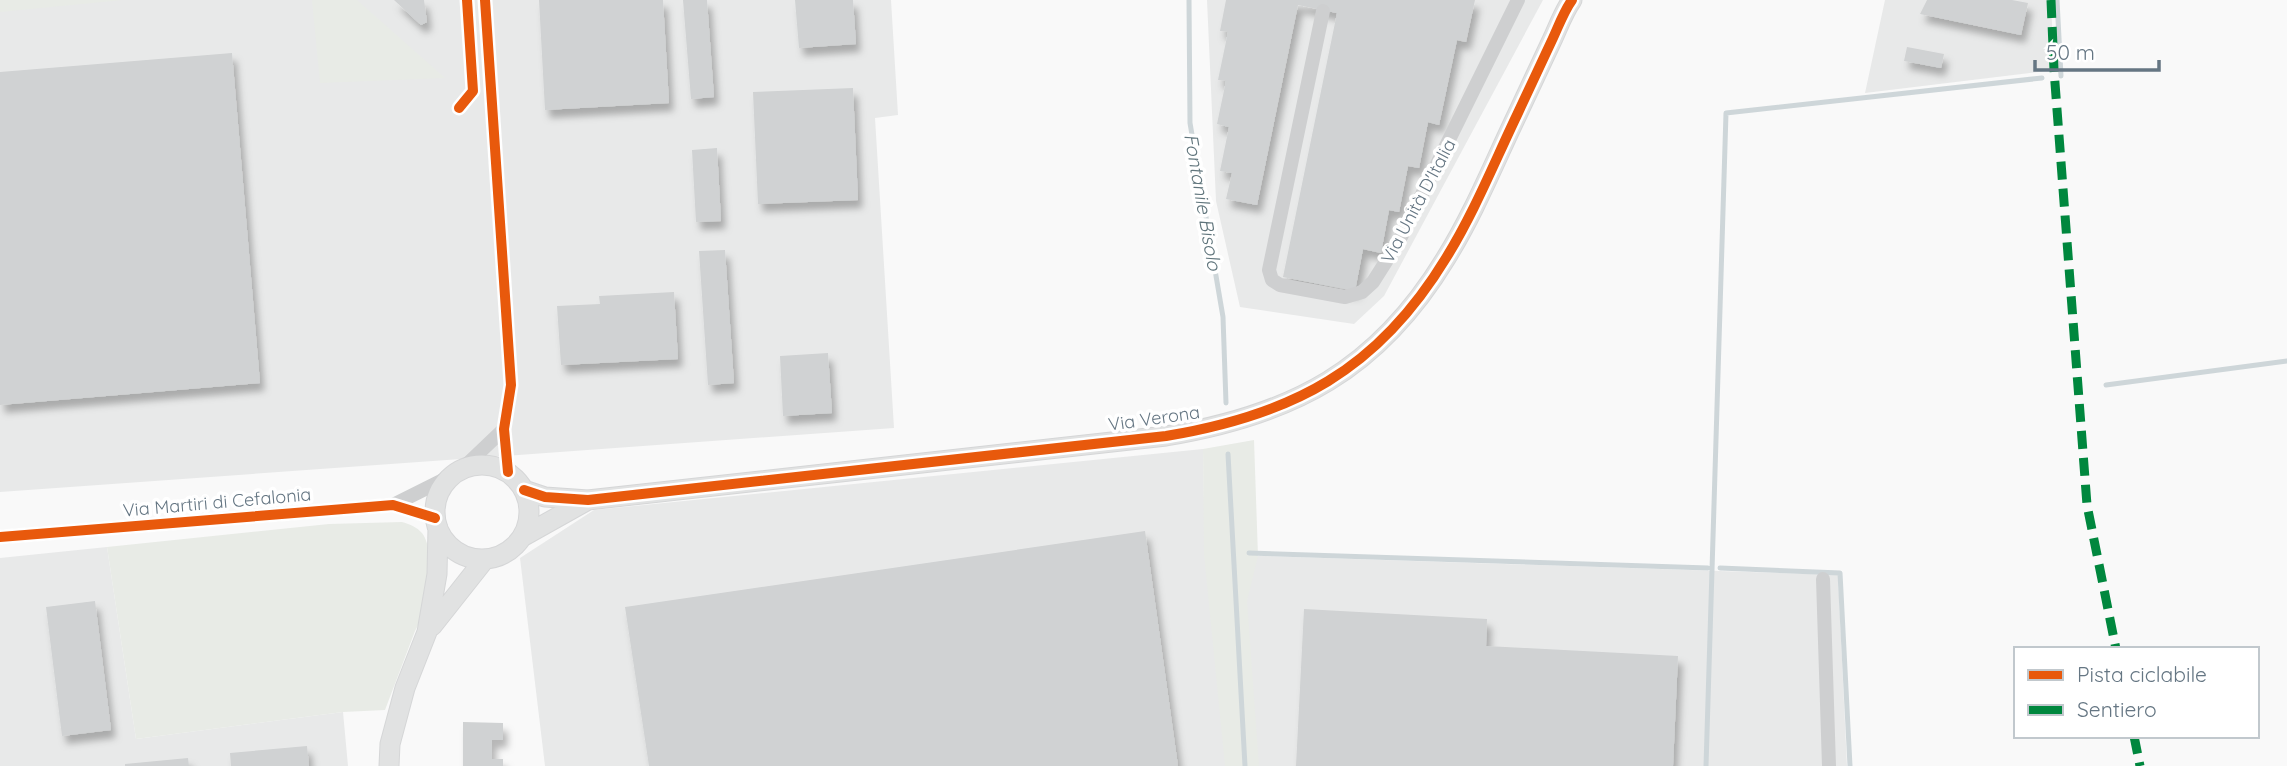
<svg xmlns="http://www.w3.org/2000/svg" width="2287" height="766" viewBox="0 0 2287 766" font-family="Quicksand,sans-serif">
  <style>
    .built { fill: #e8e9e9 }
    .green { fill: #e8ebe6 }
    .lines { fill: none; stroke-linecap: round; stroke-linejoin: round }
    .stream { stroke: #ced6d9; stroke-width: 5 }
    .building { fill: #d0d2d3; filter: url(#shadow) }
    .secondary-casing { stroke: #d5d6d7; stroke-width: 21 }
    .street { stroke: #cecfd0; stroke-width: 14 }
    .secondary { stroke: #e1e2e2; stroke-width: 19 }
    .quiet { stroke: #00873e; stroke-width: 9; stroke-dasharray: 18 9; stroke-linecap: butt }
    .cycleway-casing { stroke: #fff; stroke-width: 15 }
    .cycleway { stroke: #e8590c; stroke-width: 10 }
    .labels { text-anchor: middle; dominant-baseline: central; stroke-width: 7; stroke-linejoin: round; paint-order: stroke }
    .street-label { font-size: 18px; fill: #657683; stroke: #fff }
    .water-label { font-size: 19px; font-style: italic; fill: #60757c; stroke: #fff }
  </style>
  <defs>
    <filter id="shadow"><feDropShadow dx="4.5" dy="8" stdDeviation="3.5" flood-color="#0004"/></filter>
  </defs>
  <rect width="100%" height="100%" fill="#f9f9f9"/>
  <path class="built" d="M0 0H891L898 115 875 118 894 428 0 492Z
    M1207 0H1543L1384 296 1354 324 1240 307 1216 201Z
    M1885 0H2051L2054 70 1865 93Z
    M1203 449 1205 554 1838 575 1847 766H545L520 558 594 510Z
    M107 547 136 739 343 712 348 766H0V558Z"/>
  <path class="green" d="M0 0H123L0 12Z
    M312 0H357L445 78 320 83Z
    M1254 440 1258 556 1247 601 1259 766H1225L1204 554 1203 449Z
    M402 522C409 524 417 527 422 533 437 552 427 613 415 631L385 710 343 712 136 739 107 547 329 524Z"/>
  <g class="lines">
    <path class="stream" d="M1189 0 1190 123 1223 317 1226 403
      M2057 0 2061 76
      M2106 385 2287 361
      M1228 454 1245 766
      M1249 553 1708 568
      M1720 568 1840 573 1850 766
      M1706 766 1726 113 2042 78"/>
  </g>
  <path class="building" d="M394 0H424L427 22 421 25Z
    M539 0H663L669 103 545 110Z
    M683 0H707L714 97 691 99Z
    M795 0H853L856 44 799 48Z
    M1226 0H1475L1466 42 1457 40 1439 125 1428 122 1419 168 1408 166 1399 212 1389 210 1381 253 1363 249 1355 291 1283 277 1337 13 1298 5 1257 205 1226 199 1232 173 1220 171 1229 127 1217 124 1226 81 1218 80 1228 32 1220 31Z
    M1927 0H2012L2028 3 2021 35 1920 14Z
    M1907 47 1944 54 1941 68 1904 61Z
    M232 53 260 383 0 405V72Z
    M853 88 858 200 758 204 753 92Z
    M717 148 721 221 696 222 692 150Z
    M725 250 734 383 708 385 699 251Z
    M674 292 678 359 561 365 557 306 600 304 599 296Z
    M828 353 832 413 783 416 780 356Z
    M1145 531 1178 766H649L625 607Z
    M95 601 111 730 62 736 46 607Z
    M1304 609 1487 619 1486 646 1678 656 1673 766H1296Z
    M463 722 503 723V740H492V759H503V766H463Z
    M307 746 309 766H231L230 753Z
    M188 758 189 766H125V764Z"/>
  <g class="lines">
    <g class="secondary-casing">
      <path id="secondary" d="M435 512a47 47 0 1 1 94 0a47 47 0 1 1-94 0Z
        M524 490 545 497 588 500 1166 436C1293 415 1378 370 1446 258 1474 213 1494 163 1517 115 1529 89 1541 64 1553 38 1559 25 1564 11 1572 0
        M522 537 588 500
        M432 626 485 559
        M389 766 390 744 405 688 427 632 437 574 438 528"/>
    </g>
    <path class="street" d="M485 0 511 385 504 429 508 472
      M1323 11 1269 270 1272 280 1280 285 1345 297 1362 292 1373 282 1399 241 1518 0
      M461 470 504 429
      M393 505 451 476
      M0 537 393 505 435 518
      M1823 579 1829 766"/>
    <use href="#secondary" class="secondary"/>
    <path class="quiet" d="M2051 0 2054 70 2087 505 2116 649
      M2134 736 2140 766"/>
    <g class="cycleway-casing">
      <path id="cycleway" d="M485 0 511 385 504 429 508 472
        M459 108 473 91 467 0
        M524 490 545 497 588 500 1166 436C1293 415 1378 370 1446 258 1474 213 1494 163 1517 115 1529 89 1541 64 1553 38 1559 25 1564 11 1572 0
        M0 537 393 505 435 518"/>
    </g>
    <use href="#cycleway" class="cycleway"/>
  </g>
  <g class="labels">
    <g class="street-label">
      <text transform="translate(1418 201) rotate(-62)">Via Unità D'Italia</text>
      <text transform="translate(1154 418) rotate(-8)">Via Verona</text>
      <text transform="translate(217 502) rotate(-5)">Via Martiri di Cefalonia</text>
    </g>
    <g class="water-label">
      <text transform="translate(1203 202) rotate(80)">Fontanile Bisolo</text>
    </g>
  </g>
  <rect x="2014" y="647" width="245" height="91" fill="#ffffff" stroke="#c1c8cd" stroke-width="2"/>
  <rect x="2028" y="670" width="35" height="10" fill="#e8590c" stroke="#c1c8cd" stroke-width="2"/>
  <text x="2077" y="682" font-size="21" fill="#657683">Pista ciclabile</text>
  <rect x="2028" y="705" width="35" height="10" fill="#00873e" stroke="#c1c8cd" stroke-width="2"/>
  <text x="2077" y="717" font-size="21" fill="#657683">Sentiero</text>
  <path d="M2035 60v10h124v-10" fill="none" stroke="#657683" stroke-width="3.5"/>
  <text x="2046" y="60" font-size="21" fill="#657683" stroke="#ffffff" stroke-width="5" paint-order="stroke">50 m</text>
</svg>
